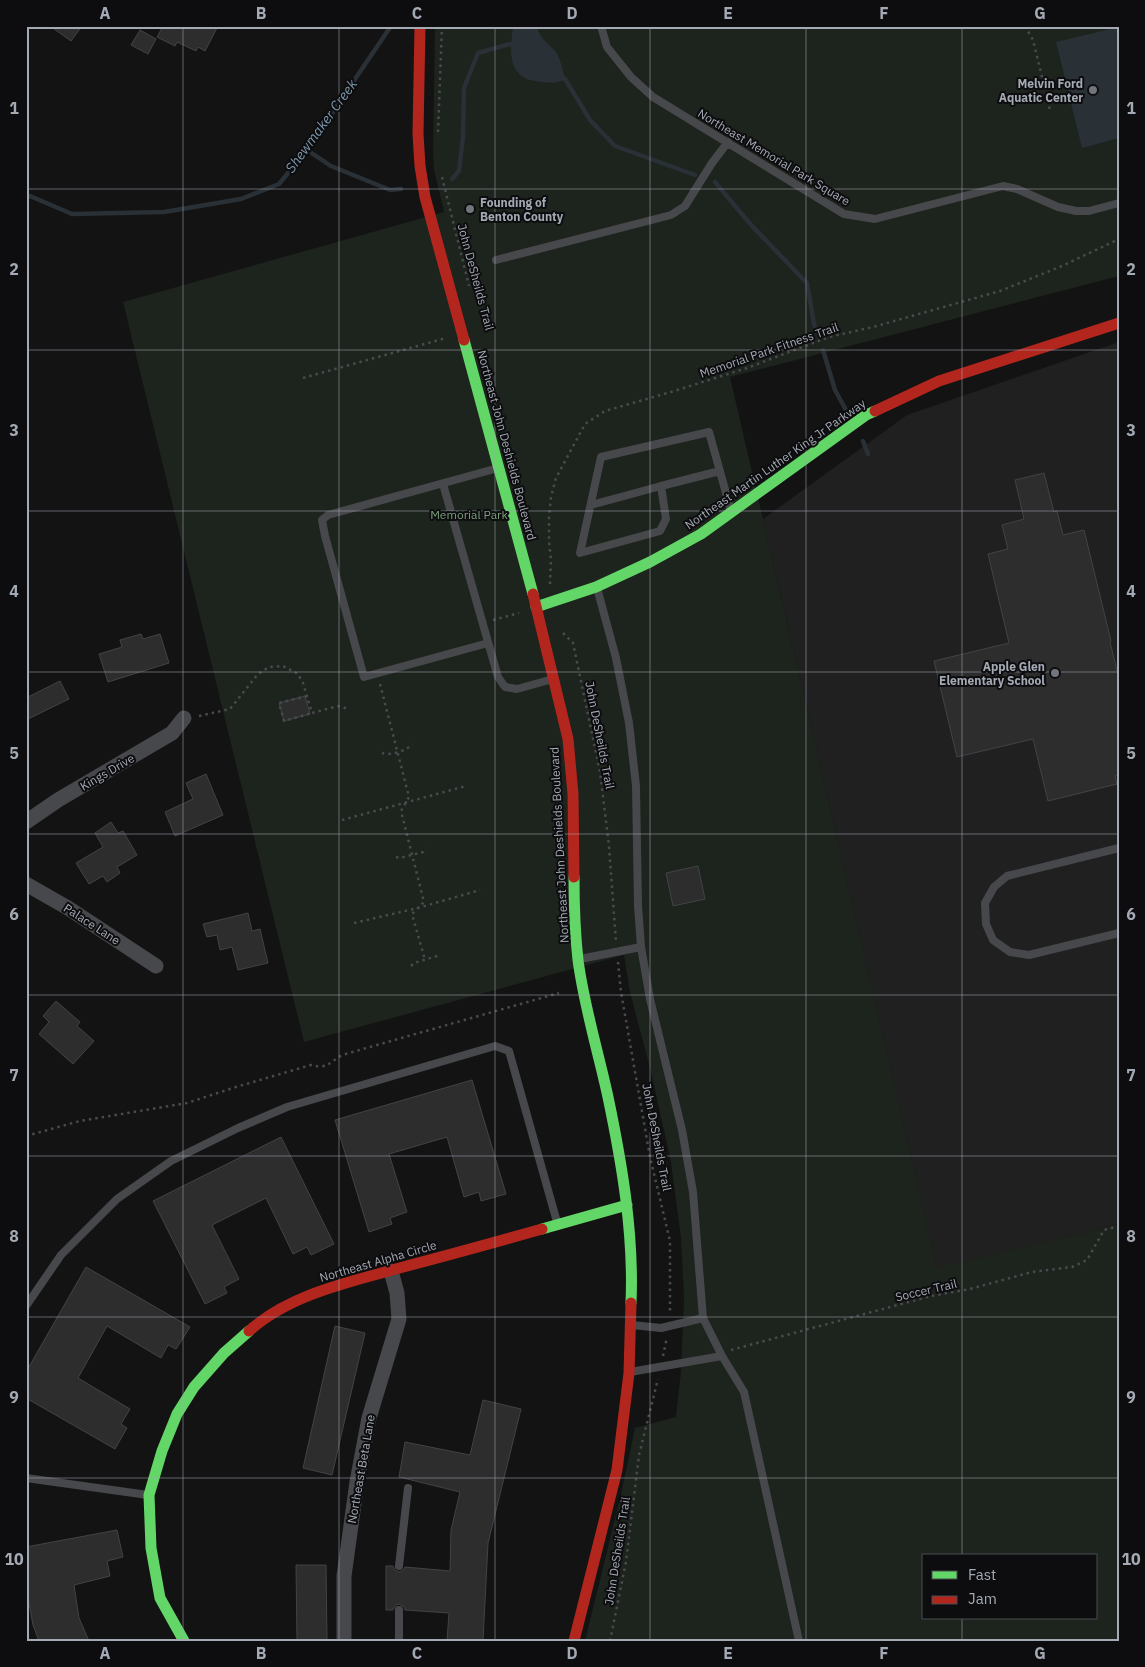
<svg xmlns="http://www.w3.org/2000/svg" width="1145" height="1667" viewBox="0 0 1145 1667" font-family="'IBM Plex Sans',sans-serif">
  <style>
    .built { fill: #202021 }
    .green { fill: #1d231d; fill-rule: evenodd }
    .water { fill: #293036 }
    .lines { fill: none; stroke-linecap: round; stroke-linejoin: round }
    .stream { stroke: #293036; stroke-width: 4.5 }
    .building { fill: #2d2d2e; stroke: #424346 }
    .path { stroke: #494a4d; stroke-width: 2.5; stroke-dasharray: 2.5 4; stroke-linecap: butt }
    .lane { stroke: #47484b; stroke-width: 8 }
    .street { stroke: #47484b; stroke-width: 15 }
    .fast { stroke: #63d668; stroke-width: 11 }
    .jam { stroke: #b3261e; stroke-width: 11 }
    .grid { fill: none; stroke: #a4aab4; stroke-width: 1; stroke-opacity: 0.55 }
    .poi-dot { fill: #71757c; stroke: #0d0d0f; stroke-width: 2 }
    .labels { text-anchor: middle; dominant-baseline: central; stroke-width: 4; stroke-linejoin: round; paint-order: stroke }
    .poi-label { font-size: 12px; font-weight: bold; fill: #a4aab4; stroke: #0d0d0f; text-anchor: end }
    .street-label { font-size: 12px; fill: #a4aab4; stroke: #0d0d0f }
    .park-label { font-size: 12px; fill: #7b9e7c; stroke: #0d0d0f }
    .water-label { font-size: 14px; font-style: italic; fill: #7c99ae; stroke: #0d0d0f }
    .neatline { fill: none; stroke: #a4aab4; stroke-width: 2 }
    .grid-label { font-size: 16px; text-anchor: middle; font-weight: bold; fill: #a4aab4 }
  </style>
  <rect width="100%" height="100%" fill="#131313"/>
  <path class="built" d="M1119 342V1224L937 1269 763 519 907 415Z"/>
  <path class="green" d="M435 26H1119V276L730 377 937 1268 1119 1224V1641H585L621 1494 635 1428 676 1417 681 1371 684 1298 681 1239 671 1162 651 1072 630 992 624 955 304 1042 123 302 444 212 434 170 433 152ZM924 1556H1096V1618H924Z"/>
  <path class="water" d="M515 26 537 27C541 40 548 43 556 52 561 60 563 71 565 79 557 84 551 83 542 82 508 80 509 55 513 27Z
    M1119 27V138L1082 148 1056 42Z"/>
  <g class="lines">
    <path class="stream" d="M561 77 565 79 590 120 615 146 695 175
      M307 150 331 166 390 190 401 189
      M452 179 459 171 463 137 464 88 478 53 510 44 514 47
      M715 182 752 226 807 283 814 324 816 331
      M26 197 30 196 72 214 164 212 241 199 279 184 307 150 391 26
      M823 350 835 390 846 410
      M863 441 868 454"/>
  </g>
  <path class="building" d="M50 26H82L71 41Z
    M163 26H218L205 51 198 47 196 51 177 42 175 46 157 37Z
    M140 30 156 39 148 54 131 45Z
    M1044 473 1054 512 1057 511 1063 535 1084 530 1111 641 1110 642 1119 679V775L1115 776 1117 784 1048 801 1033 739 957 757 934 661 1009 643 988 554 1008 549 1002 525 1024 519 1015 480Z
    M141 634 143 639 160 634 169 663 108 682 99 654 122 647 120 640Z
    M60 681 69 699 26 720V698Z
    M305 696 310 714 284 721 279 703Z
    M206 774 223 815 175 836 165 812 193 799 186 783Z
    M111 822 118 833 123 831 137 855 117 867 120 873 107 882 103 876 89 884 76 863 103 847 95 833Z
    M698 866 705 899 673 906 666 873Z
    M248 913 252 931 260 929 268 963 238 970 232 947 220 950 217 935 207 937 203 924Z
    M56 1001 80 1022 77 1026 94 1041 73 1064 39 1034 49 1022 43 1016Z
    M472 1080 506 1194 481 1201 479 1192 464 1197 447 1137 389 1154 407 1212 390 1218 392 1224 369 1232 335 1120Z
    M281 1137 334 1244 311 1255 307 1247 293 1254 266 1198 212 1225 239 1279 224 1287 227 1293 205 1304 153 1201Z
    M86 1267 190 1327 176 1349 168 1345 161 1358 107 1326 78 1378 130 1409 121 1424 127 1428 115 1449 26 1398V1372Z
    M335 1326 365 1333 332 1475 303 1468Z
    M483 1400 521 1409 488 1543 483 1641H447L449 1613 405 1610 404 1607 399 1604 396 1605 393 1610H386V1566H393L395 1570 399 1572 403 1570 405 1567 450 1571 451 1530 460 1492 399 1477 405 1442 470 1455Z
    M117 1530 123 1557 107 1561 110 1576 74 1585 79 1618 89 1641H39L33 1625 26 1586V1547Z
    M296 1565H326L327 1641H297Z"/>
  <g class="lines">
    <path class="path" d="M1025 26 1033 40 1050 110
      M438 132 442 26
      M442 177 469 286
      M303 378 446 338
      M550 584 551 560 549 541V517L551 497 556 478 585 424 605 411 671 392 747 368 829 337 873 327 1000 291 1062 266 1119 239
      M493 620 519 613
      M563 633 573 643 600 772 609 846 616 942
      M380 684 409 797 401 811 424 902 412 914 425 960
      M307 696 279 703 284 721 312 713
      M199 716 230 709 258 674 269 667 283 666 298 674 303 683 312 713 338 706 349 709
      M382 753C390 756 407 751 412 744
      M342 820 466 786
      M396 857 400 858 423 852 426 848
      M354 923 418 908 480 890
      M618 962 621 992 650 1157 670 1241V1314
      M411 966 414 963 437 956 439 953
      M26 1136 80 1121 187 1103 236 1087 311 1065C329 1069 328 1063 342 1055L559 993
      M731 1350 931 1296 970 1289 1032 1272 1072 1267 1087 1260 1104 1230 1119 1226
      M663 1356 667 1337
      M610 1641 626 1562 639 1455 658 1379"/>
    <path class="lane" d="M601 26 607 47 631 77 653 97 844 214 875 219 1003 186 1017 189 1058 207 1076 211H1089L1119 203
      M496 260 671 215 685 206 712 163 728 142
      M443 484 498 677 505 687 517 689 553 679
      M661 486 720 471
      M591 505 661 486 666 519 660 531 580 553 601 457 709 432 731 511
      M597 588 616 658 629 723 636 786 638 906 641 947 650 999 682 1130 693 1192 703 1318 722 1356 744 1392 799 1641
      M488 643 364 677 325 536 322 520 328 515 498 468
      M1119 848 1007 876 994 887 985 903 986 924 993 940 1010 952 1029 955 1119 933
      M580 959 641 947
      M26 1306 61 1255 117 1199 171 1161 238 1128 287 1107 495 1046 509 1051 557 1222
      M632 1325 661 1328 703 1318
      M630 1372 722 1356
      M26 1478 148 1495
      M399 1566 408 1488
      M399 1610V1641"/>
    <path class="street" d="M26 822 58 800 172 733 184 718
      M26 884 68 908 156 966
      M344 1641V1576L357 1482 369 1418 399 1319 397 1293 391 1271"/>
    <path class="fast" d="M464 340 533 594
      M536 607 596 587 650 562 701 534 866 415 875 411
      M574 877C574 904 575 933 578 960 584 1006 598 1051 608 1097 622 1164 634 1234 631 1303
      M542 1229 627 1205
      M184 1641 160 1598 151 1548 149 1495 162 1451 177 1414 194 1387 224 1353 249 1331"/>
    <path class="jam" d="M420 26 418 134 420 166 425 197 464 340
      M875 411 939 381 1119 323
      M533 594 568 739 573 794 574 877
      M249 1331C290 1294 350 1282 403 1267 449 1255 496 1242 542 1229
      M574 1641 617 1470 629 1373 631 1303"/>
  </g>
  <path class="grid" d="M183 26V1641M339 26V1641M495 26V1641M650 26V1641M806 26V1641M962 26V1556M26 189H1119M26 350H1119M26 511H1119M26 672H1119M26 834H1119M26 995H1119M26 1156H1119M26 1317H1119M26 1478H1119M962 1618V1641"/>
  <g class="poi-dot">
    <circle cx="1093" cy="90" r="5"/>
    <circle cx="470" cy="209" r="5"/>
    <circle cx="1055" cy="673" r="5"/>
  </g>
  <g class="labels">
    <g class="poi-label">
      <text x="1083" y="83">Melvin Ford<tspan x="1083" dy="14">Aquatic Center</tspan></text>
      <text x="480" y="202" text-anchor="start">Founding of<tspan x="480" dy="14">Benton County</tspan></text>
      <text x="1045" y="666">Apple Glen<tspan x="1045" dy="14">Elementary School</tspan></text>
    </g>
    <g class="street-label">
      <text transform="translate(774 157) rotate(31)">Northeast Memorial Park Square</text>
      <text transform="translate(476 277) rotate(75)">John DeSheilds Trail</text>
      <text transform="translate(769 350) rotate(-19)">Memorial Park Fitness Trail</text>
      <text transform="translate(507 445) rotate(75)">Northeast John Deshields Boulevard</text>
      <text transform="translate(775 464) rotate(-35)">Northeast Martin Luther King Jr Parkway</text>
      <text transform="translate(600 735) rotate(79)">John DeSheilds Trail</text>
      <text transform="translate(107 772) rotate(-30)">Kings Drive</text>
      <text transform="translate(559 845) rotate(-93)">Northeast John Deshields Boulevard</text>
      <text transform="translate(92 924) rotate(33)">Palace Lane</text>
      <text transform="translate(657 1137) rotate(79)">John DeSheilds Trail</text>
      <text transform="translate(378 1261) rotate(-16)">Northeast Alpha Circle</text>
      <text transform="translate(926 1290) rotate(-13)">Soccer Trail</text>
      <text transform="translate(361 1469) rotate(-80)">Northeast Beta Lane</text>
      <text transform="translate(617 1551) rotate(-81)">John DeSheilds Trail</text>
    </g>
    <g class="park-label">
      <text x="469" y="514">Memorial Park</text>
    </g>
    <g class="water-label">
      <text transform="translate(321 126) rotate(-54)">Shewmaker Creek</text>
    </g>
  </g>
  <rect width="1145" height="1667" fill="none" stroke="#0d0d0f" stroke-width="55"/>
  <rect x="922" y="1554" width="175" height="65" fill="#0d0d0f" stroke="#494c51"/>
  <rect x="932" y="1571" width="25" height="8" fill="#63d668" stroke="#494c51"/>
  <text x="968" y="1580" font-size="15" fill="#a4aab4">Fast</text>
  <rect x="932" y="1596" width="25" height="8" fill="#b3261e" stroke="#494c51"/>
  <text x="968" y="1604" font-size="15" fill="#a4aab4">Jam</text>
  <rect x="28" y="28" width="1090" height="1612" class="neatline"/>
  <g class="grid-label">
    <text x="105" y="19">A</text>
    <text x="261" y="19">B</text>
    <text x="417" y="19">C</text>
    <text x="572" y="19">D</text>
    <text x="728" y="19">E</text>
    <text x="884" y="19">F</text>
    <text x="1040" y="19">G</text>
    <text x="14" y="114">1</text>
    <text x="1131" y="114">1</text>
    <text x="14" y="275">2</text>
    <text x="1131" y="275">2</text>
    <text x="14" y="436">3</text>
    <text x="1131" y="436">3</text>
    <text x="14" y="597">4</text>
    <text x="1131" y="597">4</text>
    <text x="14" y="759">5</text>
    <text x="1131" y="759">5</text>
    <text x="14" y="920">6</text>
    <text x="1131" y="920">6</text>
    <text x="14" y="1081">7</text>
    <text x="1131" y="1081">7</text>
    <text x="14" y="1242">8</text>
    <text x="1131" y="1242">8</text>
    <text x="14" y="1403">9</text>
    <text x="1131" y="1403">9</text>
    <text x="14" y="1565">10</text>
    <text x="1131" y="1565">10</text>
    <text x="105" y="1659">A</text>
    <text x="261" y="1659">B</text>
    <text x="417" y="1659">C</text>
    <text x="572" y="1659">D</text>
    <text x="728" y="1659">E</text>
    <text x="884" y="1659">F</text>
    <text x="1040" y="1659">G</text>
  </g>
</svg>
